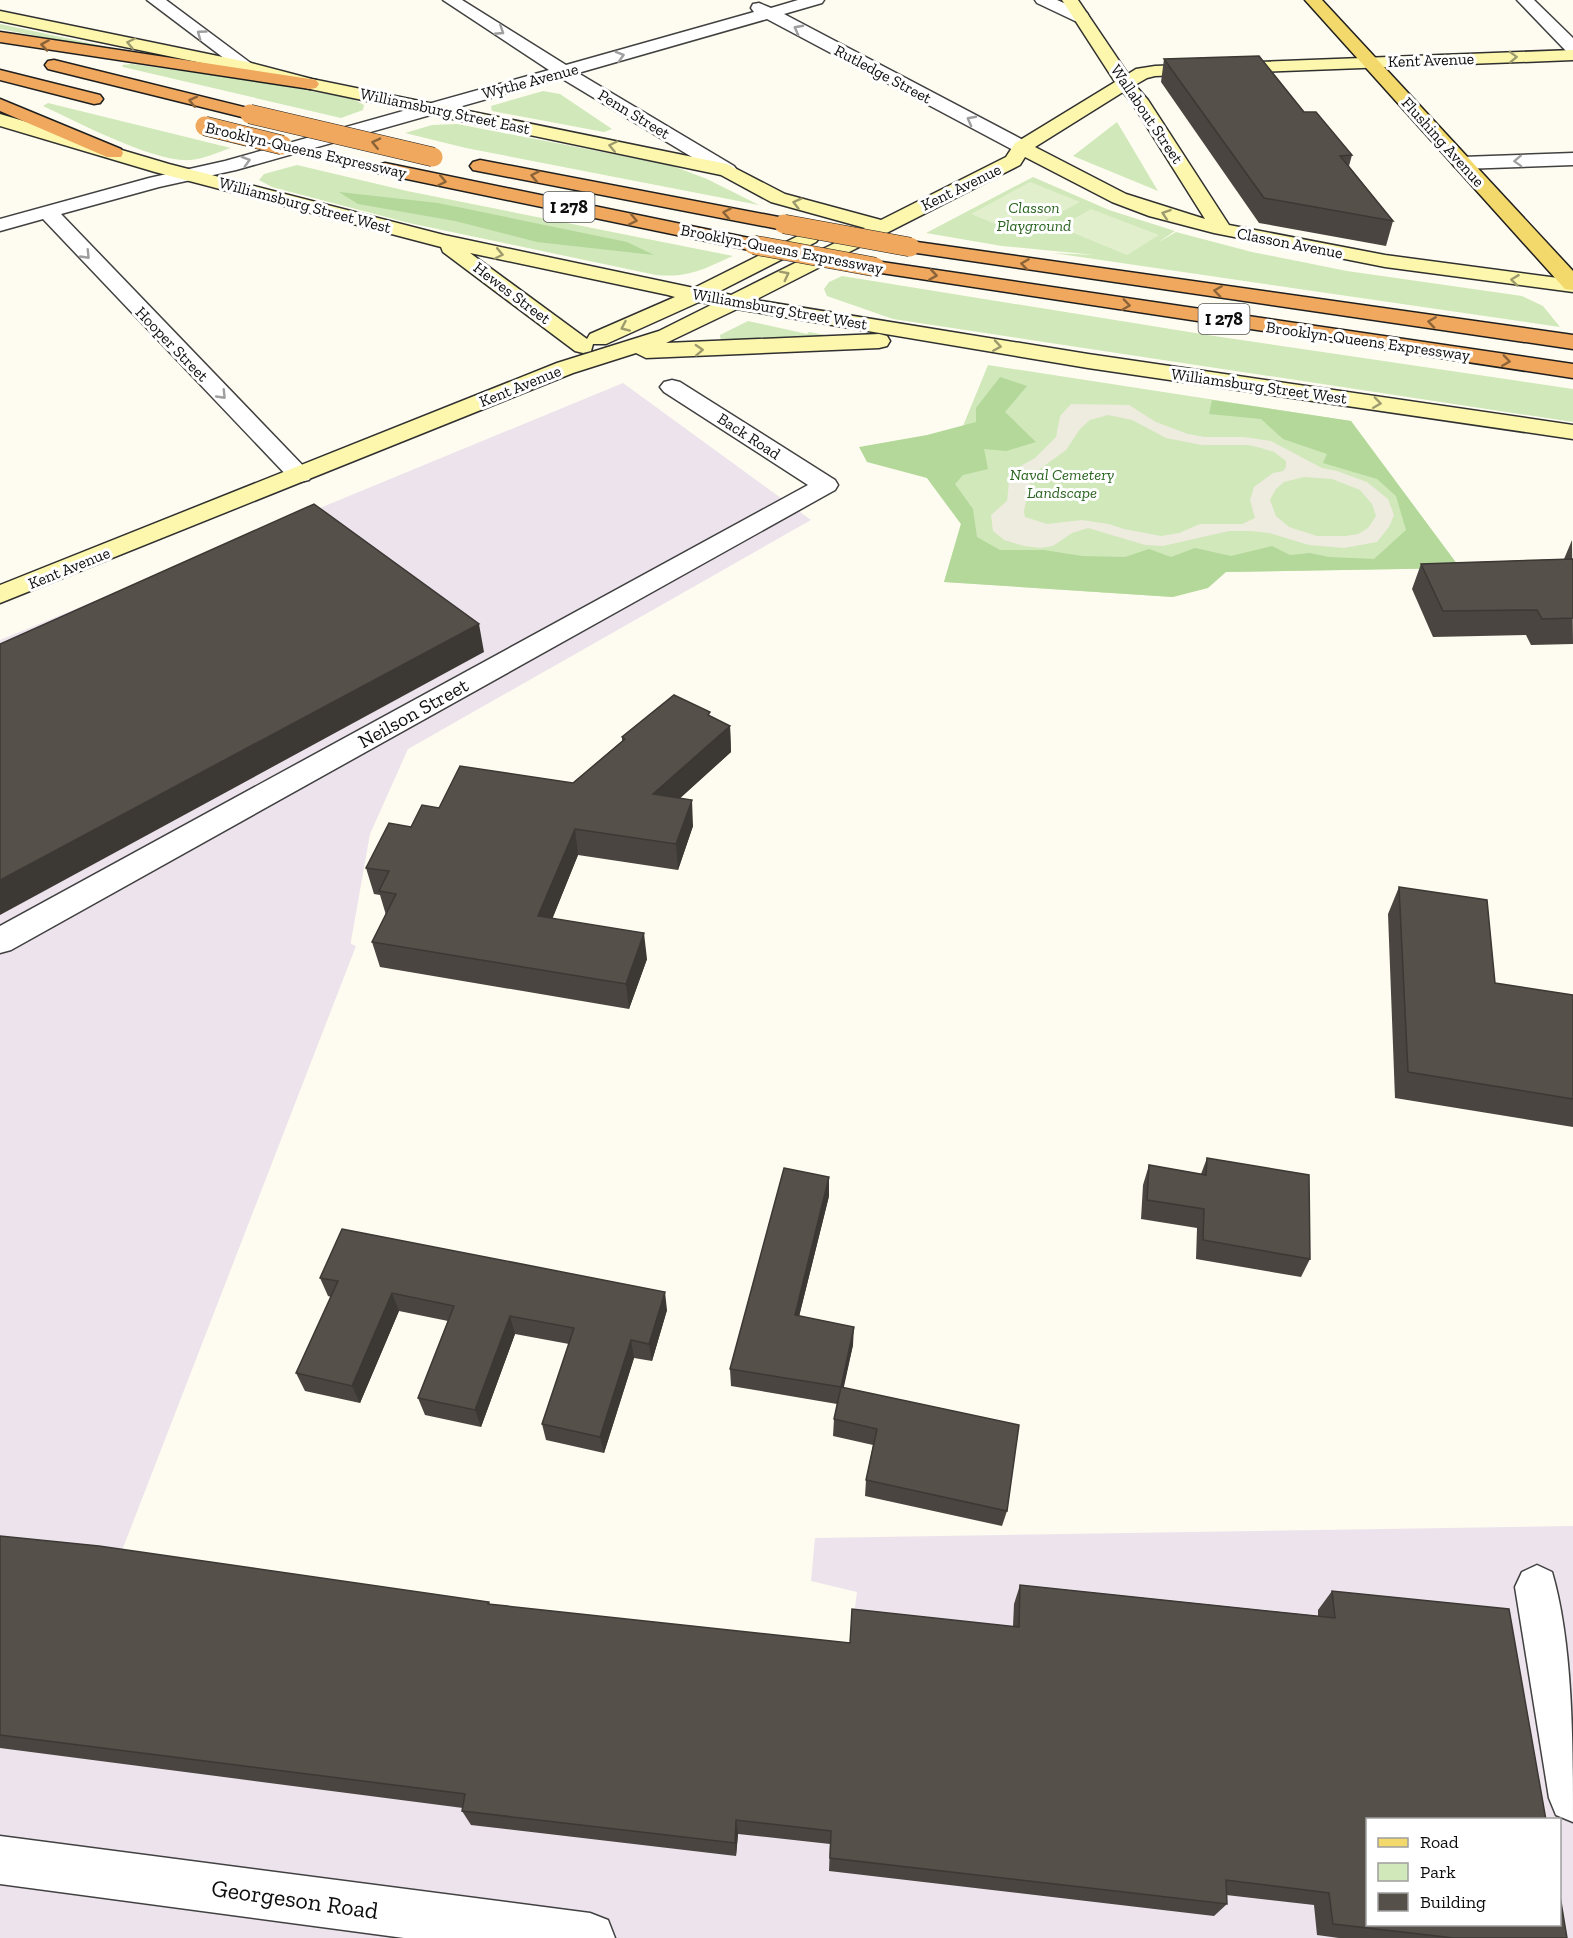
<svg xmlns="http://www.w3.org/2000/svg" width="1573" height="1938" viewBox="0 0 1573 1938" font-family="'Zilla Slab',serif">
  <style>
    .industrial { fill: #ece3ec; fill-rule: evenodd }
    .green { fill: #d0e8ba }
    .forest { fill: #b3d89a }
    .pitch { fill: #e1efcc }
    .plaza { fill: #eeebdf; fill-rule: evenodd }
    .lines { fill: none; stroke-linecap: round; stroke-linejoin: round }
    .minor-casing { stroke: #414141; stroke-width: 3 }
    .secondary-casing { stroke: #303030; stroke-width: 3 }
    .primary-casing { stroke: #1f1f1f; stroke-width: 3 }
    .motorway-casing { stroke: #1f1f1f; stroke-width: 3 }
    .minor { fill: #fff; fill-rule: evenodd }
    .secondary { fill: #fcf7ad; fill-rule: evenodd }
    .primary { fill: #f3d96b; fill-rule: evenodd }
    .motorway { fill: #efa85d; fill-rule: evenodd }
    .motorway-bridge-casing { stroke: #1f1f1f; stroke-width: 20; stroke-linecap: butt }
    .motorway-bridge { stroke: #efa85d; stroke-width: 19 }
    .wall { fill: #4a4540 }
    .shaded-wall { fill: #3c3834 }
    .building { fill: #56504b; stroke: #3c3834; stroke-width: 1.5 }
    .oneway { stroke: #9f9f9f }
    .oneway2 { stroke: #9d9a6d }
    .oneway3 { stroke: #8a6339 }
    .labels { text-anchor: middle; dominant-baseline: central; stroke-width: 6; stroke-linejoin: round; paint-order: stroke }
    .far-street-label { font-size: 16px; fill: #0e0e0e; stroke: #fff }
    .far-park-label { font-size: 16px; font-style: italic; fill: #2b6420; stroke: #fff }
    .shield { fill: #fff; stroke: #565656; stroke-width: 1.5 }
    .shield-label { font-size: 18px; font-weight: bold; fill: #0e0e0e }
    .street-label { font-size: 20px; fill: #0e0e0e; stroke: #fff }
    .near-street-label { font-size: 24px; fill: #0e0e0e; stroke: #fff }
  </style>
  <rect width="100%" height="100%" fill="#fefcf0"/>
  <path class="industrial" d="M623 383 811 520 408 749 370 834 351 941V944L356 946 116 1566 848 1661 857 1592 811 1581 815 1538 1573 1526V1938H0V640ZM1368 1820H1560V1924H1368Z"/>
  <path class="green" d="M0 24 108 47 106 49 0 29Z
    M132 64 262 82 353 99 364 105 363 110 341 118 123 67 122 65Z
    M543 91 560 94 612 129 604 132 492 111 491 106Z
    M48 103 231 148C218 152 204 159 191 160 154 163 78 122 43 106Z
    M1117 122 1158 191 1073 156Z
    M457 124 670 165 707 179 759 205 466 148 405 133 432 125Z
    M297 165 407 191 733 256C703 269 690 278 656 275L409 223 272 187 259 180 264 174Z
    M1033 177 1109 210 1175 231 1157 243 1176 232 1252 252 1347 271 1522 296 1543 306 1560 327 1053 253 1095 255 1002 246 926 233Z
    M842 276 1214 336 1573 389V422L893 319 827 296 824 289 829 282Z
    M748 321 807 334 809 332 836 337 721 341 720 335Z
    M988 365 1351 421 1460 568 1167 573 1173 597 944 582 961 524 927 478 963 426Z"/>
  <path class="forest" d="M339 192 438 203 627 242 654 255 537 242 455 221 358 204Z
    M1000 377 1027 386 1005 412 1036 442 1006 451 984 449 988 469 963 475 955 484 973 509 977 537 1000 550H1044L1082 556 1125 557 1149 549 1171 557 1195 548 1231 556 1272 546 1290 555 1310 553 1329 557 1374 559 1406 530 1396 496 1377 479 1323 463 1327 454 1283 439 1261 419 1209 414 1212 400 1351 421 1460 568 1226 572 1208 588 1173 597 944 582 961 524 927 478 867 462 859 447 927 435 976 422V408Z"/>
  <path class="pitch" d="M1030 182 1080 202 1020 234 971 214Z
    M1091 209 1159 235 1127 255 1059 227Z"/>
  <path class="plaza" d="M1071 404 1129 405 1156 422 1188 434 1205 437H1244L1271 441 1322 468 1337 471 1367 482 1388 499 1394 515 1389 527 1377 542 1344 548 1309 545 1269 533 1251 531H1229L1163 546 1145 545 1088 528 1072 533 1053 546 1041 548 1024 546 1004 540 993 531 991 515 1007 501 1009 482 1017 468 1035 458 1056 437 1060 416ZM1108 415 1132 420 1166 438 1202 445H1248L1261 448 1274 452 1286 461V467L1283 471 1273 473 1254 487 1250 500 1255 518 1242 524H1200L1179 533 1161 536 1124 529 1109 524 1082 520 1047 524 1025 517 1024 511 1032 475 1066 450 1080 429 1090 420ZM1304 477 1332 479 1360 490 1372 504 1376 516 1368 528 1358 534 1346 536H1317L1289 527 1276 516 1270 500 1276 489 1284 482Z"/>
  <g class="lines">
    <g class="minor-casing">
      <path id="minor" d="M147 0H166L256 67 253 71H241Z
        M443 0H462L566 65 754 12 751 8 753 4 759 3 771 8 798 0H824L822 3 784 14 1029 143 1031 147 1029 151H1015L767 19 578 73 734 166 737 170 734 174H720L561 78 236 170 159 187 61 214 312 475 309 480 300 482 291 480 43 219 0 231V219L149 178 225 161 549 70Z
        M1035 0H1057L1087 13 1089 17 1081 22 1075 21 1037 3Z
        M1517 0H1534L1573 38V53L1567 52Z
        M1573 153V165L1462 169 1455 167 1452 163 1455 159 1462 157Z
        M672 380 680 382 835 480 838 485 835 490 11 950 0 953V926L808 485 664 392 660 387 664 382Z
        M1537 1565 1552 1572C1573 1643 1573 1745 1573 1822L1556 1815 1549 1798 1515 1587 1522 1572Z
        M0 1836 590 1913 608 1920 615 1938H404L0 1884Z"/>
    </g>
    <g class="secondary-casing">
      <path id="secondary" d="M1062 0H1078L1128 74 1136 69 1155 66 1573 50V60L1155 76 1147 78 1135 85 1148 100 1229 225 1385 255 1573 280V292L1385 267 1214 233 1149 216 1112 202 1025 157 1020 165 755 300 1088 354 1573 425V439L1088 368 737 309 666 343 879 334 887 336 890 341 887 346 879 348 646 358 636 353 573 373 0 603V585L557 363 659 331 713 304 699 302 606 344H593L591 351 583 353 575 351 443 252 441 247 155 172 0 126V114L169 164 444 235 694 288 802 234H816L819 238 816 242 718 292 731 295 865 228 771 202 721 175 310 89 245 72 0 21V11L247 62 312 79 727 164 785 194 881 220 1006 157 1015 143 1115 82ZM1123 92 1132 103 1205 219 1126 194 1035 147ZM470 253 668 295 675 297 590 334 587 339Z"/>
    </g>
    <g class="primary-casing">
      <path id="primary" d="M1305 0H1322L1573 271V290L1565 289Z"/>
    </g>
    <g class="motorway-casing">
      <path id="motorway" d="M0 32 310 79 316 80 319 84 316 88 310 89 0 42Z
        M54 60 256 110 259 114 256 118 250 119 48 69 45 65 48 61Z
        M0 70 100 95 103 99 100 103 94 104 0 80Z
        M0 99 121 149 123 153 121 157H107L0 111Z
        M480 160 784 218 791 220 794 224 791 228 784 230 473 170 470 166 473 162Z
        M385 163 754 239 761 241 764 245 761 249 754 251 378 173 375 169 378 165Z
        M910 241 1573 335V349L903 251 900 247 903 243Z
        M875 261 1573 364V378L868 271 865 267 868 263Z"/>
    </g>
    <use href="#minor" class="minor"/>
    <use href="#secondary" class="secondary"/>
    <use href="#primary" class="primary"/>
    <use href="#motorway" class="motorway"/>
    <g class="motorway-bridge-casing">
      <path id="motorway-bridge" d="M250 114 433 157
        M205 126 282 145
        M784 224 910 247
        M754 245 875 267"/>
    </g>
    <use href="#motorway-bridge" class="motorway-bridge"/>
  </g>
  <path class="wall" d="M1164 59 1304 112 1352 155 1349 166 1393 221 1386 246 1259 223 1161 82Z
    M1572 540 1573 644 1531 645 1526 635 1433 637 1412 589 1421 564 1564 559Z
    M711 716 730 726 731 752 680 798 693 826 678 870 578 855 552 919 647 959 629 1009 380 967 372 942 386 915 380 895 374 894 366 868 411 827 439 808 573 783 622 741V737Z
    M1399 887 1495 983 1573 995V1127L1395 1098 1388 914Z
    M1207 1158 1310 1259 1301 1277 1196 1259 1197 1228 1141 1219 1143 1185 1149 1165 1201 1174Z
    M829 1196 799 1316 853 1345 843 1388 1007 1511 1002 1526 865 1496 866 1480 873 1445 833 1436 834 1419 837 1404 731 1386 730 1369Z
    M320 1278 667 1310 652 1361 634 1358 604 1453 546 1440 542 1424 569 1344 515 1334 481 1427 425 1415 418 1398 448 1321 399 1311 360 1403 305 1391 296 1373 331 1297 328 1296Z
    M0 1536 489 1602 490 1605 850 1643 1013 1626 1014 1604 1020 1585 1318 1616V1610L1332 1591 1567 1938H1339L1317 1935 1314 1905 1226 1895 1227 1904 1214 1916 829 1871 830 1844 738 1834 736 1856 471 1825 462 1811 463 1808 0 1748Z"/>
  <path class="shaded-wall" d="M479 624 484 652 0 915V880Z
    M730 726 731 752 655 821 653 794Z
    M692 800 693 826 678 870 676 844Z
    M575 829 578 855 543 942 538 916Z
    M644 933 647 959 629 1009 626 984Z
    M829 1177V1196L795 1333V1315Z
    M665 1292 667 1310 652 1361 649 1344Z
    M392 1293 399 1311 360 1403 352 1386Z
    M510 1316 515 1334 481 1427 475 1410Z
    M854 1327 853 1345 840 1405 841 1387Z
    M631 1340 634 1358 604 1453 600 1437Z
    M736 1820 738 1834 736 1856 735 1843Z"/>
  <path class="building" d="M1259 56 1304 112H1316L1352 155 1340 156 1393 221 1264 198 1164 59Z
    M314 504 479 624 0 880V644Z
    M1573 559V618L1542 619 1537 610 1443 611 1421 564Z
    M674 695 710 712 708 715 730 726 653 794 692 800 676 844 575 829 538 916 644 933 626 984 372 942 396 894 379 891 389 871 366 868 389 823 411 827 422 805 439 808 460 766 573 783 625 739 622 737Z
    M1399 887 1487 900 1495 983 1573 995V1099L1408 1072Z
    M1207 1158 1309 1175 1310 1259 1203 1240 1204 1209 1147 1200 1149 1165 1206 1175Z
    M784 1168 829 1177 795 1315 854 1327 841 1387 730 1369Z
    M342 1229 665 1292 649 1344 631 1340 600 1437 542 1424 574 1328 510 1316 475 1410 418 1398 454 1306 392 1293 352 1386 296 1373 338 1281 320 1278Z
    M841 1387 1019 1425 1007 1511 866 1480 877 1429 834 1419Z
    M0 1536 99 1546 489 1602 488 1604 850 1643 852 1609 1019 1627 1020 1585 1335 1618 1332 1591 1509 1609 1546 1820H1368V1924H1560V1896L1567 1938H1454L1333 1924 1329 1893 1226 1880 1227 1904 830 1858 831 1831 736 1820 735 1843 462 1811 465 1794 0 1735Z"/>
  <defs><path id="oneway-chevron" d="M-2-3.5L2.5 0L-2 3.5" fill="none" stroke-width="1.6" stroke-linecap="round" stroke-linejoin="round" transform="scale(1.5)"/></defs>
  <g class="oneway">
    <use href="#oneway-chevron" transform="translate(798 29) rotate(-152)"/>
    <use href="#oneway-chevron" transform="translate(500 31) rotate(33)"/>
    <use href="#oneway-chevron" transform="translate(201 34) rotate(-144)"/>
    <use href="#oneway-chevron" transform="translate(620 56) rotate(-16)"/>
    <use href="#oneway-chevron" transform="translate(971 120) rotate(-152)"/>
    <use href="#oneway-chevron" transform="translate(246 161) rotate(-16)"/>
    <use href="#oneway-chevron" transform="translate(1518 161) rotate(178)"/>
    <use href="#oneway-chevron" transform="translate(86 255) rotate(46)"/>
    <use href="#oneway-chevron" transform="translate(222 395) rotate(46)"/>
  </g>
  <g class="oneway2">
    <use href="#oneway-chevron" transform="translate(131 43) rotate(-168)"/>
    <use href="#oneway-chevron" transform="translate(1513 57) rotate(-2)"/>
    <use href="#oneway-chevron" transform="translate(613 146) rotate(-168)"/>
    <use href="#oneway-chevron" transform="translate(797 203) rotate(-165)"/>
    <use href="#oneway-chevron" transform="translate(1166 214) rotate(-161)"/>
    <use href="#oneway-chevron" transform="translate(499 254) rotate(12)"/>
    <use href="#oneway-chevron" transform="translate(785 275) rotate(-27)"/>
    <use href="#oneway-chevron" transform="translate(1515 280) rotate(-173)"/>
    <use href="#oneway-chevron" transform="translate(625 327) rotate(156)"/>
    <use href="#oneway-chevron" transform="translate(997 346) rotate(9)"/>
    <use href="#oneway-chevron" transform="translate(699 350) rotate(-3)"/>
    <use href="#oneway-chevron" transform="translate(1377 403) rotate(8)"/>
  </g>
  <g class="oneway3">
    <use href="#oneway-chevron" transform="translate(45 45) rotate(-171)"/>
    <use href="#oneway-chevron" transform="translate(193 101) rotate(-167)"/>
    <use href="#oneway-chevron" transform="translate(376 143) rotate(-167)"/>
    <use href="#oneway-chevron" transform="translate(535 176) rotate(-169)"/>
    <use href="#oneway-chevron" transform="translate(442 181) rotate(12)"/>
    <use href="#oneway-chevron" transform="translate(727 213) rotate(-169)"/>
    <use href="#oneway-chevron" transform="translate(633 220) rotate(12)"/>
    <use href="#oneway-chevron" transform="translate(1025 264) rotate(-172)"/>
    <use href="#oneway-chevron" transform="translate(933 275) rotate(9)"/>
    <use href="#oneway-chevron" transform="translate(1218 291) rotate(-172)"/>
    <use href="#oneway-chevron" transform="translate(1126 305) rotate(8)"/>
    <use href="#oneway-chevron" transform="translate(1432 322) rotate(-172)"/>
    <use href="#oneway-chevron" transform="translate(1506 361) rotate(8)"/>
  </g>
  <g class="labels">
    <g class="far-street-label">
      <text transform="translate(1431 60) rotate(-2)">Kent Avenue</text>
      <text transform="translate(883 74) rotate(28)">Rutledge Street</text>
      <text transform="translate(530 81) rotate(-15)">Wythe Avenue</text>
      <text transform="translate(445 111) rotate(12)">Williamsburg Street East</text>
      <text transform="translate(634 114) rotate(31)">Penn Street</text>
      <text transform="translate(1147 114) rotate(56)">Wallabout Street</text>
      <text transform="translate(1443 142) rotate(48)">Flushing Avenue</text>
      <text transform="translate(306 150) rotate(13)">Brooklyn-Queens Expressway</text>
      <text transform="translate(961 187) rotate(-26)">Kent Avenue</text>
      <text transform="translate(305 205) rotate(15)">Williamsburg Street West</text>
      <text transform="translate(1290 243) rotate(11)">Classon Avenue</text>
      <text transform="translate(782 249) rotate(11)">Brooklyn-Queens Expressway</text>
      <text transform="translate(512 293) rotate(37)">Hewes Street</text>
      <text transform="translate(780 309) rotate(10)">Williamsburg Street West</text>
      <text transform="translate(1368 341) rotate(8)">Brooklyn-Queens Expressway</text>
      <text transform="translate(172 344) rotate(46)">Hooper Street</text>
      <text transform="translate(520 386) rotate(-22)">Kent Avenue</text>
      <text transform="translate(1259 386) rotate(8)">Williamsburg Street West</text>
      <text transform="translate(749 436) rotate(33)">Back Road</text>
      <text transform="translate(69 568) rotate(-22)">Kent Avenue</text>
    </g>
    <g class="far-park-label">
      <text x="1034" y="207">Classon<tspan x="1034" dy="18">Playground</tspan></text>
      <text x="1062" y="474">Naval Cemetery<tspan x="1062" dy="18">Landscape</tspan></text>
    </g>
    <g class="shield">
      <rect x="543.5" y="192" width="51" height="30" rx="4.5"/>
      <rect x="1198.5" y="304" width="51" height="30" rx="4.5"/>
    </g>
    <g class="shield-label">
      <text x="569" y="207">I 278</text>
      <text x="1224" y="319">I 278</text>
    </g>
    <g class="street-label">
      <text transform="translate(413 713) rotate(-29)">Neilson Street</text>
    </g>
    <g class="near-street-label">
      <text transform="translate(295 1899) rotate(8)">Georgeson Road</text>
    </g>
  </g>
  <rect x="1366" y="1818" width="195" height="108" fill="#ffffff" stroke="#9f9f9f" stroke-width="1.5"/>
  <rect x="1378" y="1838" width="30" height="9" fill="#f3d96b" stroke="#9f9f9f" stroke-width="1.5"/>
  <text x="1420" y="1848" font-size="18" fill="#0e0e0e">Road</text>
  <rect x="1378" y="1863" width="30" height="18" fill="#d0e8ba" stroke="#9f9f9f" stroke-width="1.5"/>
  <text x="1420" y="1878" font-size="18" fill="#0e0e0e">Park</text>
  <rect x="1378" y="1893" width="30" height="18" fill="#56504b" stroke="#9f9f9f" stroke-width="1.5"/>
  <text x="1420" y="1908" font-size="18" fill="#0e0e0e">Building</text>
</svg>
